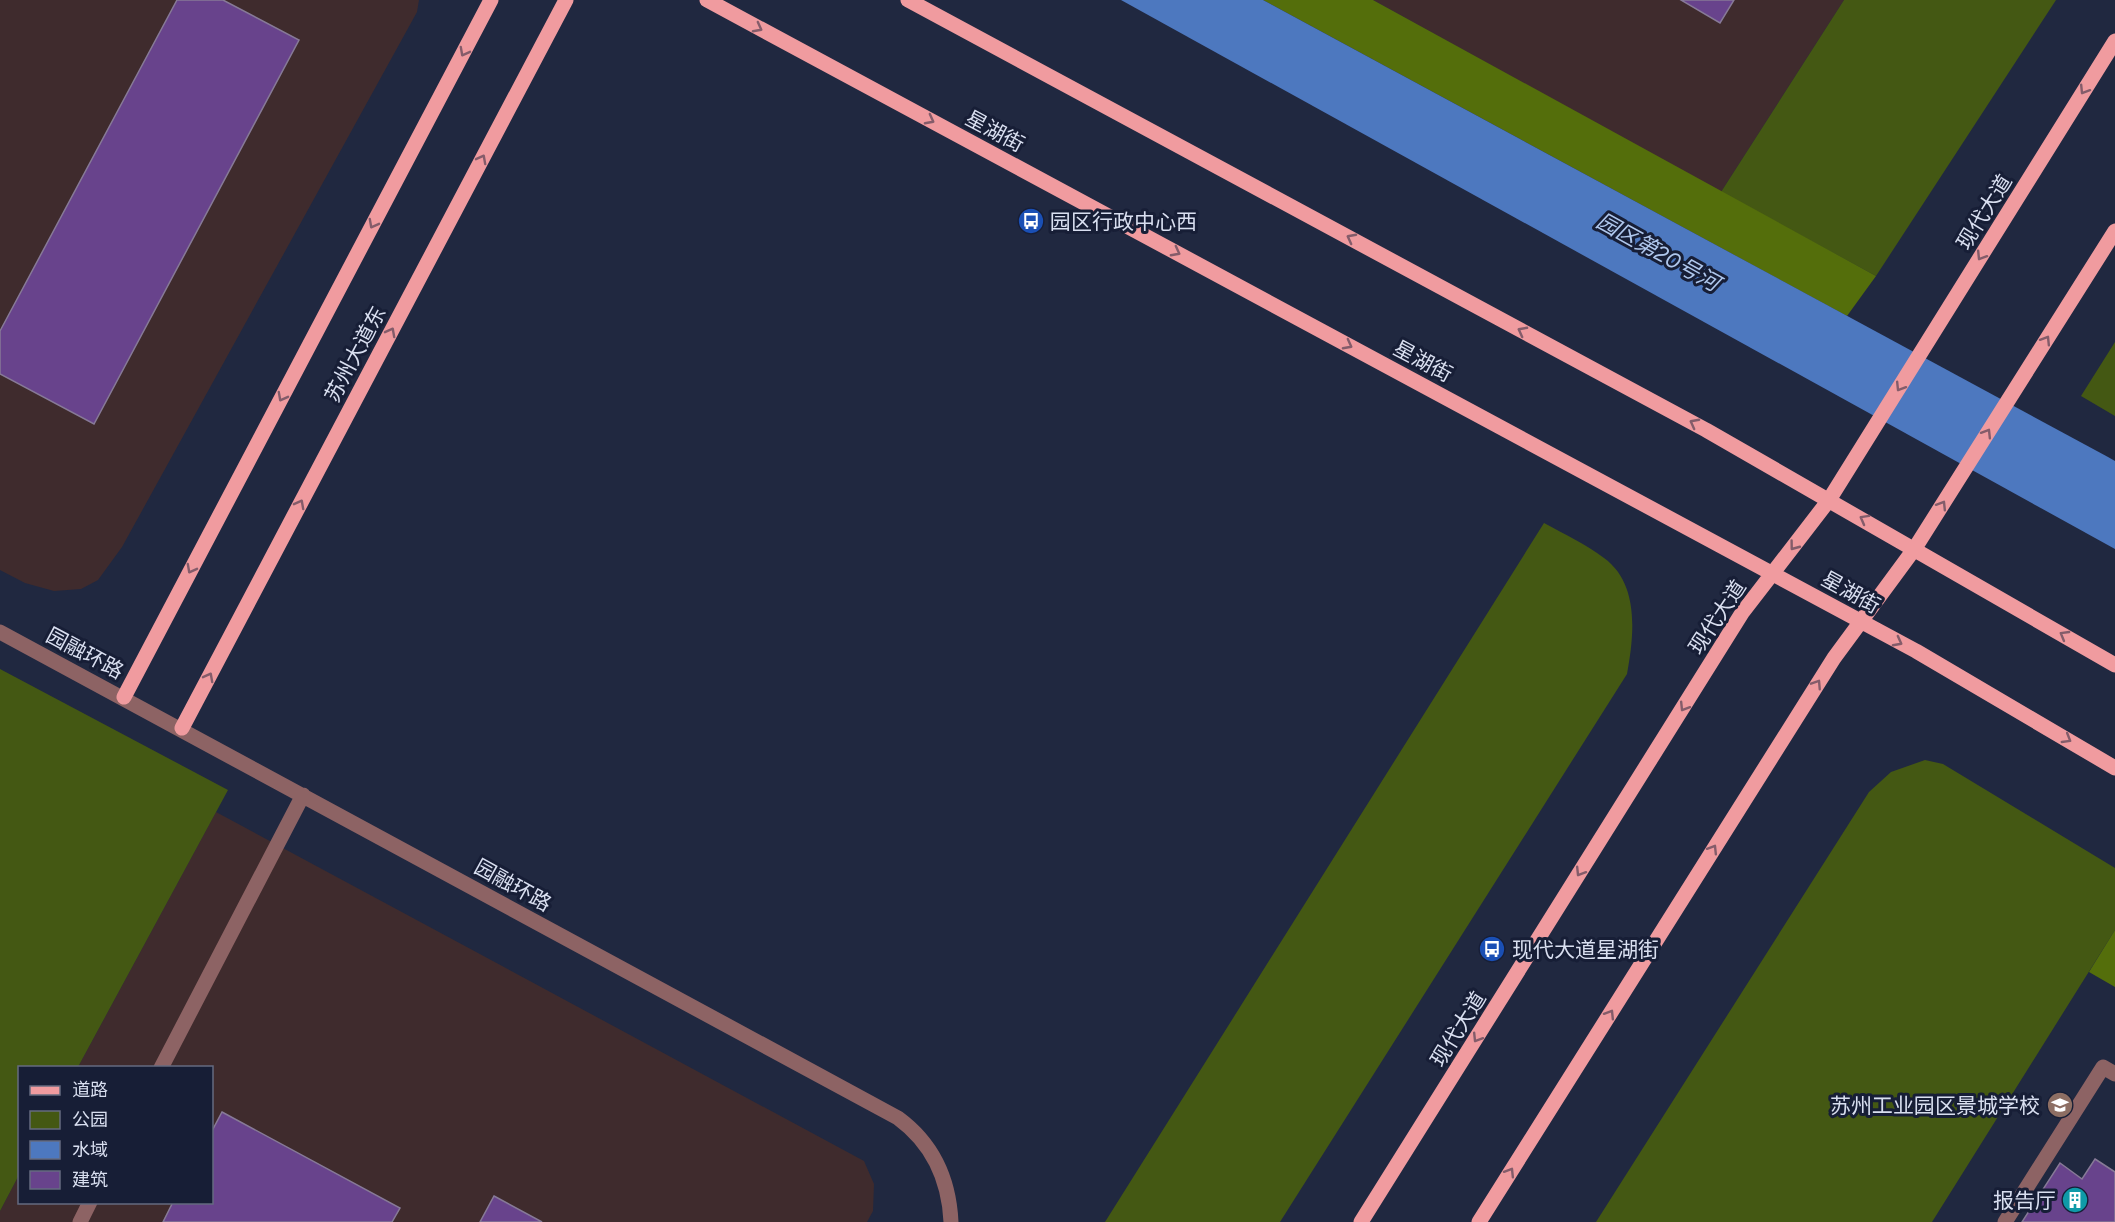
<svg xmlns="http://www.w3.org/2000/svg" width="2115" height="1222" viewBox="0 0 2115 1222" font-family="Figtree,'Noto Sans SC',sans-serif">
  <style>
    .commercial { fill: #3f2b2d }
    .green { fill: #445813 }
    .forest { fill: #546e0b }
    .water { fill: #4d78bf }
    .building { fill: #68438c; stroke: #877a97; stroke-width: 1.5 }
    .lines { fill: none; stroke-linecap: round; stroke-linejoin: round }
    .minor { stroke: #8d6364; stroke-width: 15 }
    .major { stroke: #f09b9f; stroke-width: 15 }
    .oneway { stroke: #845c6a }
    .labels { text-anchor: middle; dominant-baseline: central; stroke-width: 6; stroke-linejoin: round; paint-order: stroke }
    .street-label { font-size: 21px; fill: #d9dff0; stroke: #171e36 }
    .poi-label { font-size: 21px; fill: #d9dff0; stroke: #171e36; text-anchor: start }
    .water-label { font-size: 22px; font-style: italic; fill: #afc7ed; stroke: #171e36 }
  </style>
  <rect width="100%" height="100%" fill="#202840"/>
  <path class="commercial" d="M0 0H419L417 12 122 547 98 580 81 589 54 591 25 583 0 570Z
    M1373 0H1844L1721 192Z
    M216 812 864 1161 874 1184 873 1211 867 1222H0V1211L19 1175 20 1202H212V1068L78 1067Z"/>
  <path class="green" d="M1844 0H2056L1876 276 1721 192Z
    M2115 342V416L2081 396Z
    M1544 523C1564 534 1586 544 1604 558 1640 584 1634 636 1627 674L1280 1222H1105Z
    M0 669 228 790 78 1067 20 1068 19 1175 0 1211Z
    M1925 760 1943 764 2115 868V930L1932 1222H1596L1869 792 1891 772Z"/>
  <path class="forest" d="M1263 0H1373L1876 276 1847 316Z
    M2115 930V987L2089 972Z"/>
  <path class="water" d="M1121 0H1263L2108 457 2115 461V549Z"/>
  <path class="building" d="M177 0H223L299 40 94 424 0 374V331Z
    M1681 0H1734L1720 23Z
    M222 1112 400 1208 392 1222H163L173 1202H212V1131Z
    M2095 1159 2115 1172V1222H2022L2060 1163 2082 1179Z
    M494 1196 542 1222H480Z"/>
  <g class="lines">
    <path class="minor" d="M0 632 898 1118C932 1143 949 1179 951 1222
      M161 1068 303 795
      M80 1222 90 1202
      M2005 1222 2103 1067 2115 1074"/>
    <path class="major" d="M707 0 1916 651 2115 768
      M908 0 1706 430 2115 665
      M124 697 491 0
      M182 728 566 0
      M1361 1222 1742 613 1829 500 2115 41
      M1479 1222 1834 658 1915 548 2115 231"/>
  </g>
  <defs><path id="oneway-chevron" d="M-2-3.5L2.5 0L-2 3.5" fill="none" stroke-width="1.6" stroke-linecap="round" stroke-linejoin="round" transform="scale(1.5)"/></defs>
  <g class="oneway">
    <use href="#oneway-chevron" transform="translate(758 28) rotate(28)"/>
    <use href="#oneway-chevron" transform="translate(464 52) rotate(118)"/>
    <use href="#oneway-chevron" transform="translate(2084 90) rotate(122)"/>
    <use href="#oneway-chevron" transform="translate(930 120) rotate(28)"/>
    <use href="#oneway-chevron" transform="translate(482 159) rotate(-62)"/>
    <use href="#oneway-chevron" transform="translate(373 224) rotate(118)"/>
    <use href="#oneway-chevron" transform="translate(1351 238) rotate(-152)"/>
    <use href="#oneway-chevron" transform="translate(1176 252) rotate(28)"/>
    <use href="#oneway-chevron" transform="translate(1981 256) rotate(122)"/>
    <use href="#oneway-chevron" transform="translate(1522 331) rotate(-152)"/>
    <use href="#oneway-chevron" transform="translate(391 332) rotate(-62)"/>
    <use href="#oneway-chevron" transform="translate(2046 340) rotate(-58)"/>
    <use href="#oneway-chevron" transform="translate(1348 345) rotate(28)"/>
    <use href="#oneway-chevron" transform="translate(1900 387) rotate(122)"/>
    <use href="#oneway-chevron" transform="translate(282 397) rotate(118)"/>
    <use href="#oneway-chevron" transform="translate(1694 423) rotate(-152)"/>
    <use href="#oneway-chevron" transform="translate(1987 433) rotate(-58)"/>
    <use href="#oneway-chevron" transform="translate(300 504) rotate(-62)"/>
    <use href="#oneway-chevron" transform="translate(1942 505) rotate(-58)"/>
    <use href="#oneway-chevron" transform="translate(1864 519) rotate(-151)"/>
    <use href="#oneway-chevron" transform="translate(1794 546) rotate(127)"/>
    <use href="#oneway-chevron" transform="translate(191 569) rotate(118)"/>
    <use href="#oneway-chevron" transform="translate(2064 635) rotate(-150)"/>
    <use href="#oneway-chevron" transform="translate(1898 642) rotate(28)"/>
    <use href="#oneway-chevron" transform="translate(209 677) rotate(-62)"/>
    <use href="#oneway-chevron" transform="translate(1817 684) rotate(-57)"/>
    <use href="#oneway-chevron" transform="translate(1684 707) rotate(122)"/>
    <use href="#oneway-chevron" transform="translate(2067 739) rotate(31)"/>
    <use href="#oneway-chevron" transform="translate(1713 849) rotate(-58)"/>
    <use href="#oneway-chevron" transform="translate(1580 872) rotate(122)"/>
    <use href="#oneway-chevron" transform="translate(1610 1014) rotate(-58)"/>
    <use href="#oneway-chevron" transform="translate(1477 1038) rotate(122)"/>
    <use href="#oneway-chevron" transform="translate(1510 1172) rotate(-58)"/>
  </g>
  <defs>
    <g id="bus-disc" transform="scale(1.35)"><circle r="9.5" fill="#1a4fb4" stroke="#171e36"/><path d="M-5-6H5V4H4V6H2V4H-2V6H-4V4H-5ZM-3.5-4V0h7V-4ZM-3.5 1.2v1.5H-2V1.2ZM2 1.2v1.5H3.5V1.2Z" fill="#fff"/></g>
    <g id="school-disc" transform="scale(1.35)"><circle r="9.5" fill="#8d6e63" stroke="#171e36"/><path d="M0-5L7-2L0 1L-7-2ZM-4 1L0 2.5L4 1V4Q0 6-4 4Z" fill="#fff"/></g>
    <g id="building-disc" transform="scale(1.35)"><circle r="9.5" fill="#0f9aa8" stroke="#171e36"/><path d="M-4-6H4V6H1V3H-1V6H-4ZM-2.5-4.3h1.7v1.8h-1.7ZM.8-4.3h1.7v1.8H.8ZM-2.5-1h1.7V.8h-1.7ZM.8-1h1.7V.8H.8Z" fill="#fff"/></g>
  </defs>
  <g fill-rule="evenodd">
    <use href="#bus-disc" x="1031" y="221"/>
    <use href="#bus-disc" x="1492" y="949"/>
    <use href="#school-disc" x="2060" y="1105"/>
    <use href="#building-disc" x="2075" y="1200"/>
  </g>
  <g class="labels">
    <g class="street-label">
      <text transform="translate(995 131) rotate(28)">星湖街</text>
      <text transform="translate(1984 212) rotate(-58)">现代大道</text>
      <text transform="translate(355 354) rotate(-62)">苏州大道东</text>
      <text transform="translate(1423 361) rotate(28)">星湖街</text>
      <text transform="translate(1851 592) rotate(29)">星湖街</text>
      <text transform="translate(1717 617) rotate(-56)">现代大道</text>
      <text transform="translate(85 653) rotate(28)">园融环路</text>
      <text transform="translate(513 885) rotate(29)">园融环路</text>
      <text transform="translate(1458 1029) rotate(-58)">现代大道</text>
    </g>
    <g class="poi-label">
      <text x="1050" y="221">园区行政中心西</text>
      <text x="1512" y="949">现代大道星湖街</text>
      <text x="2040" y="1105" text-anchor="end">苏州工业园区景城学校</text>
      <text x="2056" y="1200" text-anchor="end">报告厅</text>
    </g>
    <g class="water-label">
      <text transform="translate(1658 252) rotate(29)">园区第20号河</text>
    </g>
  </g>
  <rect x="18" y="1066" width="195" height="138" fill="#171e36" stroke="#656b80" stroke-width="1.5"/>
  <rect x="30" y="1086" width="30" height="9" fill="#f09b9f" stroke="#656b80" stroke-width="1.5"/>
  <text x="72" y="1096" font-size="18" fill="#d9dff0">道路</text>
  <rect x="30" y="1111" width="30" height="18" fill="#445813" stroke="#656b80" stroke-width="1.5"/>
  <text x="72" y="1126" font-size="18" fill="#d9dff0">公园</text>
  <rect x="30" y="1141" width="30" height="18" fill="#4d78bf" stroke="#656b80" stroke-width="1.5"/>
  <text x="72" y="1156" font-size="18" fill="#d9dff0">水域</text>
  <rect x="30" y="1171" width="30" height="18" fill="#68438c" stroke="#656b80" stroke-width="1.5"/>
  <text x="72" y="1186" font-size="18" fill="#d9dff0">建筑</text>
</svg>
